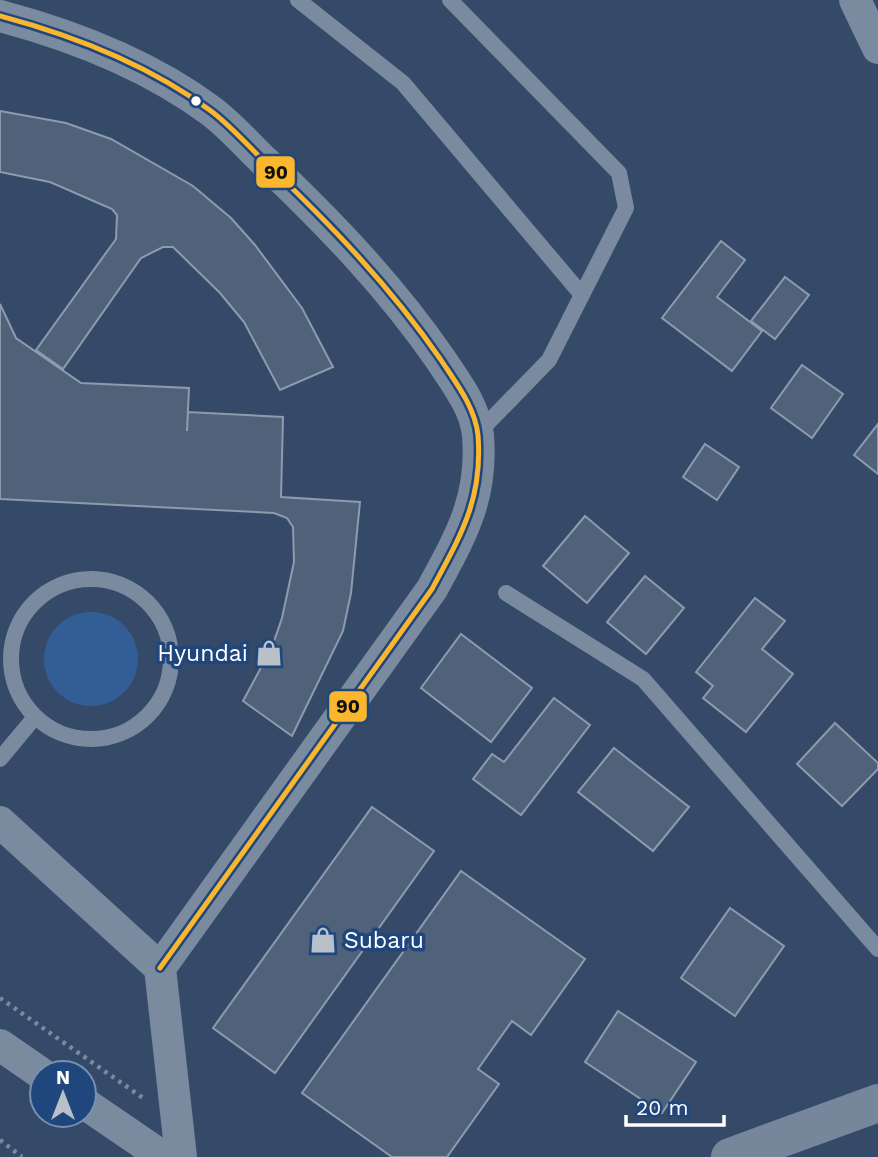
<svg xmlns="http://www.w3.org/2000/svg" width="878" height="1157" viewBox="0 0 878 1157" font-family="'Work Sans',sans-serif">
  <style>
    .green { fill: #335d95 }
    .building { fill: #50627a; stroke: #8e9bad; stroke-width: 2 }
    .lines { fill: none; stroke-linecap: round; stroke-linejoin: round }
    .path { stroke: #7a8a9f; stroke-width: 4.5; stroke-dasharray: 3.5 5; stroke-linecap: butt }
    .lane { stroke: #7a8a9f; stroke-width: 16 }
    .street { stroke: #7a8a9f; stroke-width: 32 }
    .secondary { stroke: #76869b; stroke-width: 38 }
    .bus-1-casing { stroke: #20477d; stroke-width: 10 }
    .bus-1 { stroke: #fab62d; stroke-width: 5 }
    .bus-dot { fill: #fff; stroke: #20477d; stroke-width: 2.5 }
    .labels { text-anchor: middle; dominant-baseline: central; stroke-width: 7; stroke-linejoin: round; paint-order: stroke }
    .poi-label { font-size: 23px; fill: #fff; stroke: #20477d; text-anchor: end }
    .line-badge { stroke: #20477d; stroke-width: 2.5 }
    .pale-badge-label { font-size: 19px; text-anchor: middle; font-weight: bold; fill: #111 }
  </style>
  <rect width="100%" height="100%" fill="#354a68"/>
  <path class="green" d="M44 659a47 47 0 1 1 94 0a47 47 0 1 1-94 0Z"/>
  <path class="building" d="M0 111 66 123 111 139 193 186 231 218 255 245 302 308 333 367 280 390 244 322 220 293 173 247H163L141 258 63 369 36 350 116 239 117 215 112 209 50 182 0 172Z
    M721 241 745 260 717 297 762 331 732 371 662 318Z
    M785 277 809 295 775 339 751 321Z
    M0 304 16 338 81 383 189 388 187 431 188 412 283 417 281 497 360 502 351 593 343 631 292 736 243 701 272 647 282 618 294 562 293 527 287 518 274 513 0 499Z
    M802 365 843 394 812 438 771 408Z
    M878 424V474L854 455Z
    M705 444 739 467 717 500 683 477Z
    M585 516 629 553 587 603 543 566Z
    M645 576 684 608 646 654 607 622Z
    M755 598 785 621 762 649 793 674 746 732 703 698 713 686 696 672Z
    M461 634 532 688 491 742 421 688Z
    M554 698 590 725 521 815 473 779 492 754 504 762Z
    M835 723 878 763V769L842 806 797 764Z
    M614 748 689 807 653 851 578 792Z
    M372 807 434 851 275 1073 213 1028Z
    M461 871 585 959 531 1035 512 1021 478 1069 499 1084 447 1157H392L302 1093Z
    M730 908 784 946 735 1016 681 978Z
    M618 1011 696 1062 662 1113 585 1062Z"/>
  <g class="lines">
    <path class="path" d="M0 998 143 1098
      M0 1140 22 1157"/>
    <path class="lane" d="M298 0 403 83 582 295
      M450 0 619 173 626 208 549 360 478 433
      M11 659a80 80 0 1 1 160 0a80 80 0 1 1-160 0Z
      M506 593 643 679 878 949
      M0 759 35 717"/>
    <path class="street" d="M855 0 878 48
      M0 16C75 36 149 65 211 111 231 126 248 146 265 162 330 224 390 286 441 360 456 383 475 407 478 435 483 499 461 535 432 589L160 968
      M0 822 160 968 181 1157
      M0 1045 42 1074
      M84 1103 163 1157"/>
    <path class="secondary" d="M730 1157 878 1103"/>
    <g class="bus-1-casing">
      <path id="bus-1" d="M0 16C75 36 149 65 211 111 231 126 248 146 265 162 330 224 390 286 441 360 456 383 475 407 478 435 483 499 461 535 432 589L160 968"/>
    </g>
    <use href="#bus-1" class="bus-1"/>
  </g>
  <defs>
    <g id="shop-bare" transform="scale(2.1)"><path d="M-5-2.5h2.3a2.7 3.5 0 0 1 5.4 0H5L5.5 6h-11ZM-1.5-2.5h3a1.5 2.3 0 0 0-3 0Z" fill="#b8c0ca" stroke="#20477d" stroke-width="2.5" paint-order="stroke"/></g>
  </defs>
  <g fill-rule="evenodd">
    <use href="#shop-bare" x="269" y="653"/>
    <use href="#shop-bare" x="323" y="940"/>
  </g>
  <circle class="bus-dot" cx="196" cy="101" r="6"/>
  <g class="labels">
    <g class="poi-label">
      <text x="248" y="653">Hyundai</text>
      <text x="344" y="940" text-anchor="start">Subaru</text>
    </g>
  </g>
  <g class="line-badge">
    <rect x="255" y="155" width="41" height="34" rx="7" fill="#fab62d"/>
    <rect x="328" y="690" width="40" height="33" rx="7" fill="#fab62d"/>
  </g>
  <g class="pale-badge-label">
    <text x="276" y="179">90</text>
    <text x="348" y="713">90</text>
  </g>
  <g transform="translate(63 1094)"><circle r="33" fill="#20477d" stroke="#7991b1" stroke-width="2"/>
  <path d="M0-5L12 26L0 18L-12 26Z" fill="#b8c0ca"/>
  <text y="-10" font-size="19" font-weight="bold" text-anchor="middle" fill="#ffffff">N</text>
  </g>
  <path d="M626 1115v10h98v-10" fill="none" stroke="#ffffff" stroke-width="3.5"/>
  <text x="636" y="1115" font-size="21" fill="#ffffff" stroke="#20477d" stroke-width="5" paint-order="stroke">20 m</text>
</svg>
